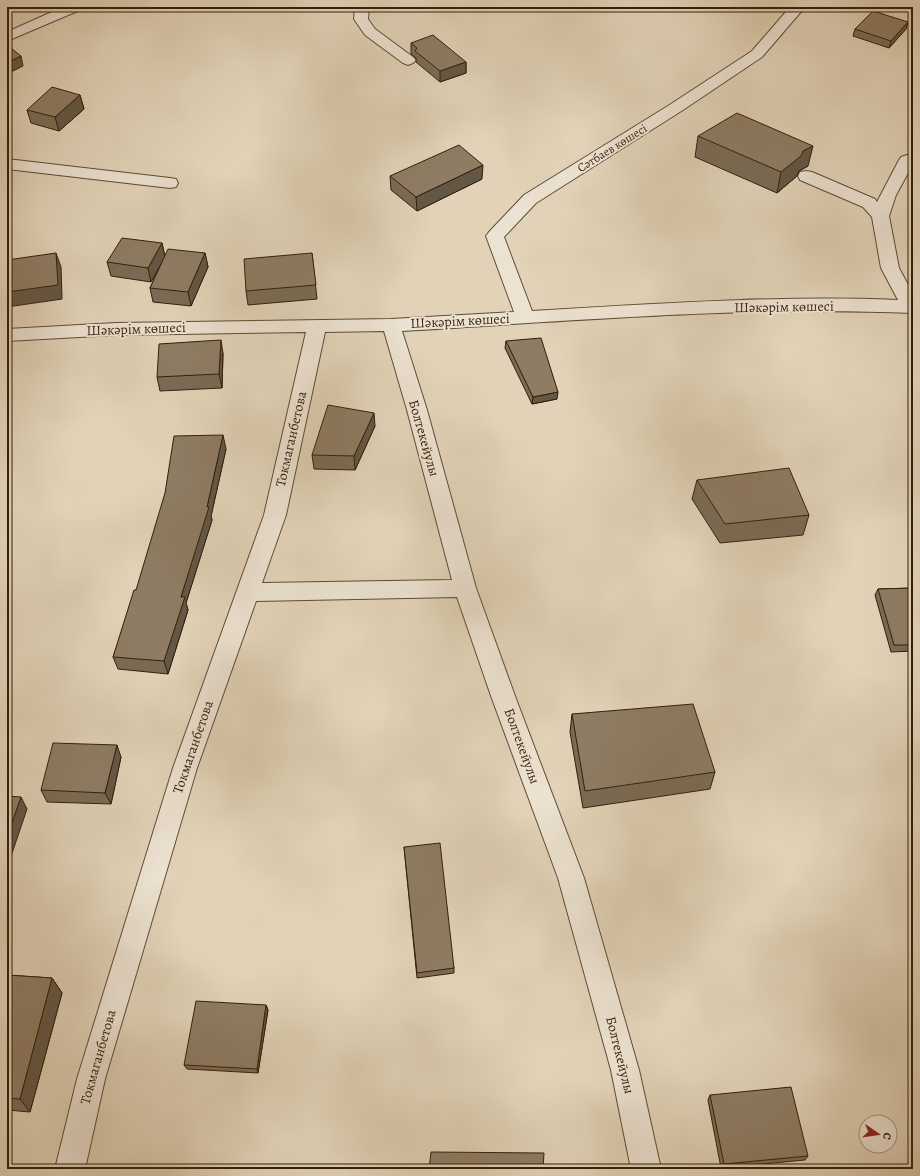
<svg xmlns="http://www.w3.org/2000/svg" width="920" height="1176" viewBox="0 0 920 1176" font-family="Alegreya,serif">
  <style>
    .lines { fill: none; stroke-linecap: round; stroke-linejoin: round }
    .minor-casing { stroke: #5f4b35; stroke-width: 2 }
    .minor { fill: #ece2d1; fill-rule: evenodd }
    .wall { fill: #7a6b56; stroke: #331e09 }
    .shaded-wall { fill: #635746; stroke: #331e09 }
    .building { fill: #8e7c64; stroke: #331e09 }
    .labels { text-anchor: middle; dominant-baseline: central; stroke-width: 4; stroke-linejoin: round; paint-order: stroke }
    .far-street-label { font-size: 12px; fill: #331e09; stroke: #ece2d1 }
    .street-label { font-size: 14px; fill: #331e09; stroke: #ece2d1 }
  </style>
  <rect width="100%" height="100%" fill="#e2d3b8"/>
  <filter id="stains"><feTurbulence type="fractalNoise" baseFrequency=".005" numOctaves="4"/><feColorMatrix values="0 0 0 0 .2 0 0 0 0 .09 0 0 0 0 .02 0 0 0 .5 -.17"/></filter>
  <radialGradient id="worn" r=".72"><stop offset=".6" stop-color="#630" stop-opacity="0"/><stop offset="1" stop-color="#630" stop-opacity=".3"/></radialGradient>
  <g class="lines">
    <g class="minor-casing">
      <path id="minor" d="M63 7H82L80 10 7 41V32Z
        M355 7H369L368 19 375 29 413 57 416 60 413 63 408 65 403 63 365 35 354 19Z
        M790 7H805L762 57 683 110 536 203 504 237 532 311C653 304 776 295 898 300L881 268 872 217 863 207 800 180 798 176 800 172 806 171 812 172 875 199 877 202 899 160 901 157 907 155 913 157V164L896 195 889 216 899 268 913 294V313C743 306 572 321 402 331L427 410 476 588 515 696 584 878 639 1070 661 1169H631L611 1070 558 878 491 696 457 597 256 601 197 768 105 1079 85 1169H55L77 1079 173 768 264 515 306 332 116 335 7 341V329L116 323 391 319 514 312 486 236 489 232 524 195 671 104 752 51ZM384 331 407 410 452 580 262 583 286 515 325 332Z
        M7 159 170 178 176 179 178 183 176 187 170 188 7 169Z"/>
    </g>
    <use href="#minor" class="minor"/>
  </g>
  <path class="wall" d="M908 22 906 29 889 48 853 36 855 29Z
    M411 43 466 62V73L440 82 416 62V58L411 54Z
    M80 95 84 109 59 131 31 123 27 110Z
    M698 136 808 166 799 171 797 176 777 193 695 157Z
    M390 176 482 179 417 211 391 190Z
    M162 243 165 257 205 253 208 267 191 306 153 302 150 288 162 262 151 282 111 276 107 262Z
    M312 253 317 299 248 305 246 291Z
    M506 341 557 399 532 404 505 348Z
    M223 353 222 388 160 391 157 377Z
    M375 426 355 470 314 469 312 455Z
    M226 449 211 516 212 520 186 603 188 610 168 674 118 669 113 657 136 590Z
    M697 480 809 515 803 535 720 543 692 499Z
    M913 588V651L891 652 875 595 878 589Z
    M572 714 715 772 710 789 583 808 570 732Z
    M121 757 111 804 47 802 41 790Z
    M404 847 454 968V973L417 978Z
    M7 975 52 978 62 993 30 1112 7 1110Z
    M266 1005 268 1010 258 1073 187 1069 184 1065Z
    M710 1095 808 1156 805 1160 721 1168 708 1100Z"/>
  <path class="shaded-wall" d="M908 22 906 29 889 48 891 41Z
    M21 56 23 66 7 74V63Z
    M466 62V73L440 82V71Z
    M80 95 84 109 59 131 55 117Z
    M813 146 808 166 799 171 797 176 777 193 781 172 803 151Z
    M483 165 482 179 417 211 416 197Z
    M162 243 165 257 151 282 148 268Z
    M56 253 61 267 62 299 7 307V292Z
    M205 253 208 267 191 306 188 292Z
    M221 340 223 353 222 388 219 374Z
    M558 392 557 399 532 404 533 397Z
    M374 413 375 426 355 470 354 456Z
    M223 435 226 449 211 516 212 520 186 603 188 610 168 674 164 661 181 597 207 507Z
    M117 745 121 757 111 804 105 793Z
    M21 797 27 809 7 868V837Z
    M52 978 62 993 30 1112 20 1099Z
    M266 1005 268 1010 258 1073 257 1069Z"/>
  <path class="building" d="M873 11 908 22 891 41 855 29Z
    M433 35 466 62 440 71 415 51 417 48 411 43Z
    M7 45 21 56 7 63Z
    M52 87 80 95 55 117 27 110Z
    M737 113 813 146 803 151 801 156 781 172 698 136Z
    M459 145 483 165 416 197 390 176Z
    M122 238 162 243 148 268 107 262Z
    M168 249 205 253 188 292 150 288Z
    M56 253 58 285 7 292V260Z
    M312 253 316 285 246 291 244 259Z
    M541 338 558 392 533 397 506 341Z
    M221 340 219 374 157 377 159 344Z
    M328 405 374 413 354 456 312 455Z
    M223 435 207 507H209L181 597H185L164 661 113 657 134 590H136L165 493 174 436Z
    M789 468 809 515 725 524 697 480Z
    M913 588V645H894L878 589Z
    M693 704 715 772 585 791 572 714Z
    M53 743 117 745 105 793 41 790Z
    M7 796 21 797 7 837Z
    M440 843 454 968 417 973 404 847Z
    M7 975 52 978 20 1099 7 1098Z
    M196 1001 266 1005 257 1069 184 1065Z
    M791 1087 808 1156 724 1164 710 1095Z
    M431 1152 544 1153 543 1169H429Z
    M163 1166 234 1168V1169H162Z"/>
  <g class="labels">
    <g class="far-street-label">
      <text transform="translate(612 148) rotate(-32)">Сәтбаев көшесі</text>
    </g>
    <g class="street-label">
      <text transform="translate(784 307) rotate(-1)">Шәкәрім көшесі</text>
      <text transform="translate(460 321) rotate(-3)">Шәкәрім көшесі</text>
      <text transform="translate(136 329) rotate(-2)">Шәкәрім көшесі</text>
      <text transform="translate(424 438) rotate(74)">Болтекейулы</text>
      <text transform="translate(291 439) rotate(-77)">Токмаганбетова</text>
      <text transform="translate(522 746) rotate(70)">Болтекейулы</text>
      <text transform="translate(193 747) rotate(-71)">Токмаганбетова</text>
      <text transform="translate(620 1055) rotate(76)">Болтекейулы</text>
      <text transform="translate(98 1057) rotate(-74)">Токмаганбетова</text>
    </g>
  </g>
  <rect width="920" height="1176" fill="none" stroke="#e2d3b8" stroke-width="24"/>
  <rect x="8" y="8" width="904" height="1160" fill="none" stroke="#331e09" stroke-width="2"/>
  <rect x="12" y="12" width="896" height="1152" fill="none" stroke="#331e09"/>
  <g transform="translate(878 1134) rotate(103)"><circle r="19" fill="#ece2d1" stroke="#a29481"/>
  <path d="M0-3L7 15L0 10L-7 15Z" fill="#8f2418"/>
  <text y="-6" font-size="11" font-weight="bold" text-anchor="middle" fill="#331e09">С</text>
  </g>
  <rect width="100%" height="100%" filter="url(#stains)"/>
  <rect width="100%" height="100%" fill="url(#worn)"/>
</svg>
